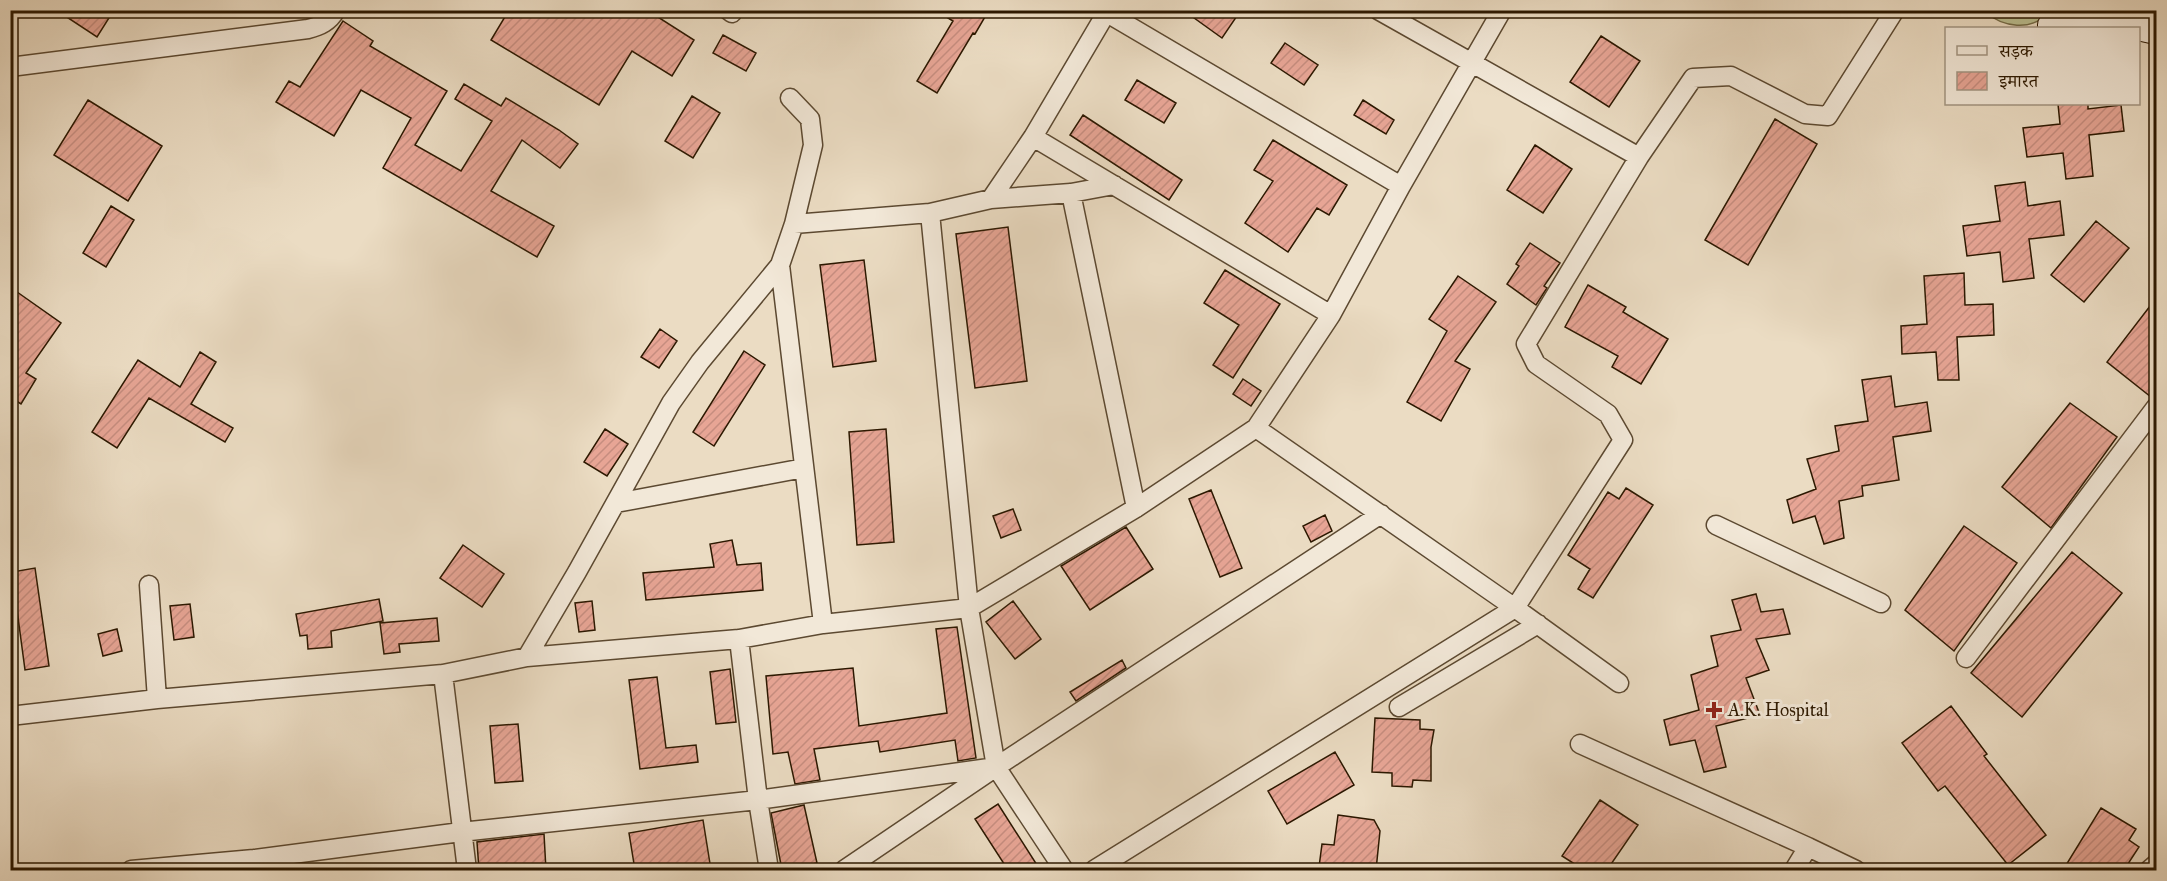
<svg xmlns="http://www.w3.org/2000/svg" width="2167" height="881" viewBox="0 0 2167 881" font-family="'IM FELL Great Primer','Noto Serif Devanagari',serif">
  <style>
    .green { fill: #bbbf91; stroke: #746c48; stroke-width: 1.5 }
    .building { fill: url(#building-hatch); stroke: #2c1800; stroke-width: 1.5 }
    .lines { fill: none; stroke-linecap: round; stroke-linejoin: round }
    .street-casing { stroke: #5c4931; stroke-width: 21 }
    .secondary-casing { stroke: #2c1800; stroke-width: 28 }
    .street { stroke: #f2e8d8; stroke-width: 18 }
    .secondary { stroke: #f2e8d8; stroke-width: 26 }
    .poi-dot { fill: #8f2418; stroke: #f2e8d8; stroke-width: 2 }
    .labels { text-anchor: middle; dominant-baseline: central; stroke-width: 6; stroke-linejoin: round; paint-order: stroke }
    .poi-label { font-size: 18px; fill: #2c1800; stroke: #f2e8d8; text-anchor: start }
  </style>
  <defs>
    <pattern id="building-hatch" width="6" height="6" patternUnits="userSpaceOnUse" patternTransform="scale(1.5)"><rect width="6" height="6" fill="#e7a595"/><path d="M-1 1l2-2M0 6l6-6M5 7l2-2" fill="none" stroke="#c68d7f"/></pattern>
  </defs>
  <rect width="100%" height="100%" fill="#ebdcc3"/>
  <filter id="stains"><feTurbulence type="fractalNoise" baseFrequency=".00333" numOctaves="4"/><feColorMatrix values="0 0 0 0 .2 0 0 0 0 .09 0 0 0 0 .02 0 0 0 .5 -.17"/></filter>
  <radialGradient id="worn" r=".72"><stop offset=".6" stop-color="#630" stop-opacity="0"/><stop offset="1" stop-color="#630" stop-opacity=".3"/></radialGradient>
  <path class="green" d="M1983 11H2050C2031 33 2003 27 1983 11Z"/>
  <path class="building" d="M56 10H114L97 37Z
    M509 10H647L694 40 672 76 632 51 599 105 491 40Z
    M935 10H989L975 34 973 33 937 93 917 81 953 21Z
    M1183 10H1241L1222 38Z
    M343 21 373 41 370 46 447 91 415 145 461 171 492 121 455 99 464 84 501 106 506 98 559 130 578 144 560 168 522 140 491 191 554 226 537 257 383 168 411 118 361 90 334 136 276 102 289 81 300 87Z
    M723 35 756 53 746 71 713 53Z
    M1601 36 1640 61 1609 107 1570 82Z
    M1285 43 1318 65 1304 85 1271 63Z
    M1137 80 1176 103 1164 123 1125 100Z
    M692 96 720 113 693 158 665 141Z
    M88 100 162 146 128 201 54 155Z
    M1363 100 1394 120 1386 134 1354 115Z
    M2058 104H2088V109L2121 105 2124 131 2089 135 2093 176 2066 179 2063 153 2027 157 2023 128 2060 124Z
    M1083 115 1182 180 1169 200 1070 135Z
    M1775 119 1817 144 1748 265 1705 240Z
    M1273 140 1347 185 1329 215 1317 208 1288 252 1245 223 1273 181 1254 170Z
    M1535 145 1572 169 1543 213 1507 190Z
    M2025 182 2028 206 2060 201 2064 235 2029 239 2034 278 2003 282 2000 252 1967 256 1963 226 2000 221 1995 186Z
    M111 206 134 220 106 267 83 253Z
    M2096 221 2129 248 2084 302 2051 275Z
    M1008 227 1027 381 975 388 956 234Z
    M1530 243 1560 263 1544 286 1547 288 1536 305 1507 284 1519 266 1516 264Z
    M864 260 876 361 833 367 820 265Z
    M1225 270 1280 304 1233 378 1213 365 1239 325 1204 303Z
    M1964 273 1965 305 1993 304 1994 335 1957 337 1959 380H1938L1936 352 1902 354 1901 326 1927 324 1924 276Z
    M1458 276 1496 302 1455 361 1470 369 1441 421 1407 402 1447 331 1429 319Z
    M1588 285 1626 307 1623 312 1668 339 1641 384 1612 367 1618 356 1565 327Z
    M10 287 61 323 26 373 36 379 21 404 10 397Z
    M2157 297V396L2151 397 2107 362Z
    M660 329 677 341 659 368 641 357Z
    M744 351 765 365 714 446 693 432Z
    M200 352 216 362 191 404 233 428 225 442 149 398 117 448 92 432 138 360 180 387Z
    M1891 376 1895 407 1927 402 1931 431 1893 437 1899 480 1862 486 1863 496 1839 501 1844 538 1824 544 1815 516 1793 523 1787 500 1816 489 1807 459 1839 451 1835 426 1868 421 1862 380Z
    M1243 379 1261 391 1251 406 1233 394Z
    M2070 403 2117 437 2051 528 2002 487Z
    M605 429 628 444 607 476 584 462Z
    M886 429 894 542 857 545 849 432Z
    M1626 488 1653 505 1593 598 1578 589 1590 569 1568 555 1608 492 1619 499Z
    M1211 490 1242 568 1220 577 1189 499Z
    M1013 509 1021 530 1001 538 993 516Z
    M1325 515 1332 531 1311 542 1303 526Z
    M1964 526 2017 563 1954 651 1905 610Z
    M1126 527 1153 569 1090 610 1061 566Z
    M732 540 737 565 761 563 763 590 646 600 643 573 714 567 710 544Z
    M463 545 504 574 482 607 440 578Z
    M2072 552 2122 593 2022 717 1971 673Z
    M35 568 49 666 25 670 12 572Z
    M1756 594 1761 612 1783 609 1790 634 1756 639 1769 670 1746 678 1760 715 1716 726 1726 767 1704 772 1695 740 1670 745 1664 720 1699 710 1691 675 1718 666 1711 636 1741 630 1732 600Z
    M379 599 383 621 331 631 332 647 308 649 307 635 300 636 296 614Z
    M592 601 595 630 579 632 575 603Z
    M1013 601 1041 639 1015 659 986 622Z
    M190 604 194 637 174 640 170 606Z
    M437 618 439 641 399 644 400 652 384 654 380 623Z
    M957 627 976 758 958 761 955 740 880 752 878 741 814 749 820 780 795 784 788 752 773 754 766 676 853 668 859 726 947 713 936 629Z
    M117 629 122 651 103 656 98 634Z
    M1122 660 1126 668 1076 701 1070 692Z
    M730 669 736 722 716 724 710 672Z
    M657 677 666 748 696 745 698 762 640 769 629 680Z
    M1951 706 1987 754 1984 756 2046 835 2008 865 1945 786 1938 791 1902 743Z
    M1375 718 1420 720V729L1434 730 1431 747V781L1413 780 1412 787 1392 786V773L1372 772Z
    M518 724 523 781 495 783 490 726Z
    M1335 752 1354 785 1287 824 1268 791Z
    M1600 800 1638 825 1607 870H1584L1562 856Z
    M998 804 1037 865 1028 870H1008L975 819Z
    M804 805 817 863 782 870 771 813Z
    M2101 808 2136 829 2129 840 2139 847 2124 870H2063Z
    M1338 815 1374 820 1380 831 1376 870H1348L1319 867 1322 844 1334 845Z
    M703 820 711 870H635L629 833Z
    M544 834 546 870H479L477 842Z"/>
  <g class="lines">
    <g class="street-casing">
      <path id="street" d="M728 10 732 13
        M1378 10 1639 157
        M1107 13 1401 186
        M10 67 308 29C320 26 329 22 336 10
        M1033 137 1331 315
        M1071 193 1136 508
        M991 199 1033 137 1108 10
        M930 213 969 608 996 767 1064 870
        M794 224 930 213 991 199 1071 193 1114 185
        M780 265 823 624
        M1256 428 1515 608 1619 683
        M616 503 804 468
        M1716 525 1881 603
        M149 585 157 699
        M739 639 758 800 769 870
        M527 657 577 572 671 403 700 362 780 265 794 224 813 145 810 119 790 98
        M1966 658 2156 407
        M443 674 467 870
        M1399 707 1538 624
        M10 716 157 699 443 674 527 657 739 639 823 624 969 608 1136 508 1256 428 1331 315 1401 186 1502 10
        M1580 744 1808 847 1856 870
        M131 870 254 859 461 832 758 800 996 767
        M844 870 996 767 1381 514
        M1094 870 1515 608 1623 440 1608 414 1536 364 1526 344 1639 157 1693 78 1731 76 1805 114 1828 116 1895 10
        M1794 870 1808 847
        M2149 870 2156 864"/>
    </g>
    <g class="secondary-casing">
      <path id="secondary" d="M2051 25 2098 18 2156 31"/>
    </g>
    <use href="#street" class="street"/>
    <use href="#secondary" class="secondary"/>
  </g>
  <path class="poi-dot" d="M1711 701h6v6h6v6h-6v6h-6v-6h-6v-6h6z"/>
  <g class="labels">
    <g class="poi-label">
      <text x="1728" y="710">A.K. Hospital</text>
    </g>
  </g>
  <rect width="2167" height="881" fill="none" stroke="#ebdcc3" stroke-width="36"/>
  <rect x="12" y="12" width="2143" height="857" fill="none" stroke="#2c1800" stroke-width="3"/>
  <rect x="18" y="18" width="2131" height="845" fill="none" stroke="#2c1800" stroke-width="1.5"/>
  <rect x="1945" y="27" width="195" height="78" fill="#f2e8d8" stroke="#a39582" stroke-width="1.5"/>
  <rect x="1957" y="46" width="30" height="9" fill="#f2e8d8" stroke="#a39582" stroke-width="1.5"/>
  <text x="1999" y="57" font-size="18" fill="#2c1800">सड़क</text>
  <rect x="1957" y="72" width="30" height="18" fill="url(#building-hatch)" stroke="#a39582" stroke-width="1.5"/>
  <text x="1999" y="87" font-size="18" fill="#2c1800">इमारत</text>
  <rect width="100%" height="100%" filter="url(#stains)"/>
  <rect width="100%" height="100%" fill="url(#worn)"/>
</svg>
